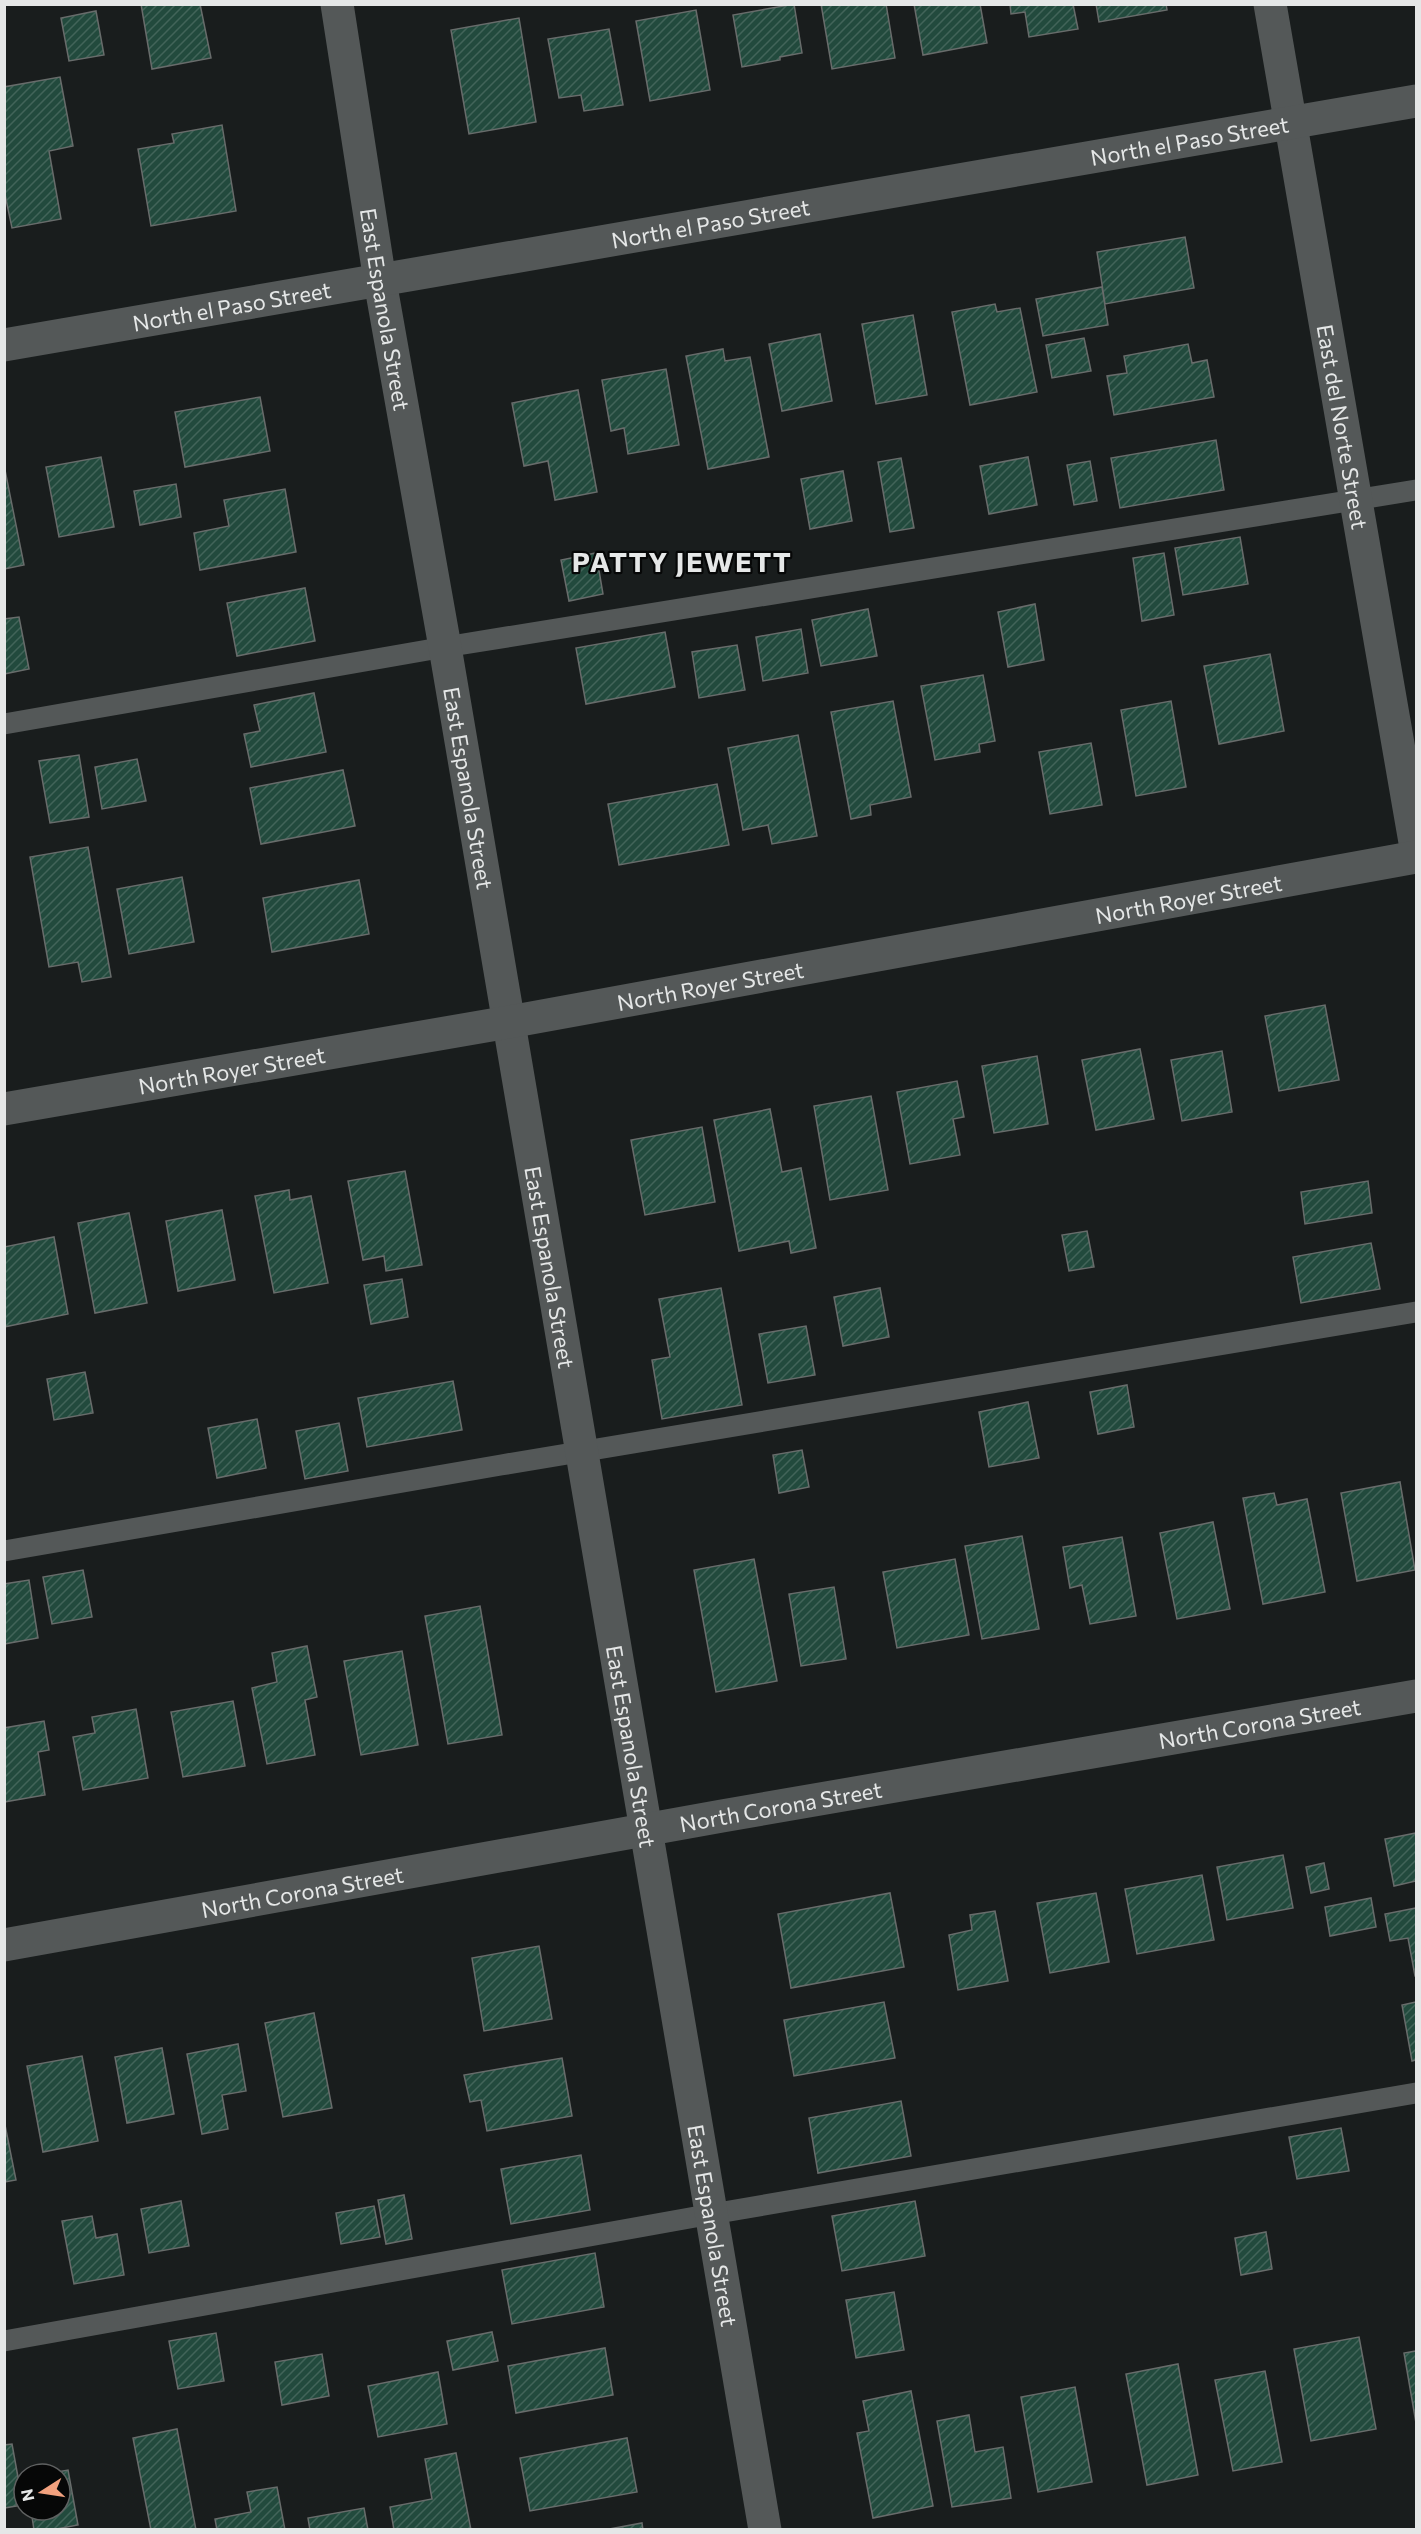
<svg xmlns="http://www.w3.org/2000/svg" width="1421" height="2534" viewBox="0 0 1421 2534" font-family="Commissioner,sans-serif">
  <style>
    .building { fill: url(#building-hatch); stroke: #686c6b; stroke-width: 1.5 }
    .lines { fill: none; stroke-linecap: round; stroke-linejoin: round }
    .service { stroke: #545858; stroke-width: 21 }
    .minor { stroke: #545858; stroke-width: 33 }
    .tertiary { stroke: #545858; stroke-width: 33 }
    .labels { text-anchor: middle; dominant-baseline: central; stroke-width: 4.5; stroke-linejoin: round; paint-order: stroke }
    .street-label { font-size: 22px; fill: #e5e7e7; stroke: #060707 }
    .district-label { font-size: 28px; font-weight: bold; letter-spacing: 1.5px; fill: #e5e7e7; stroke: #060707 }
  </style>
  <defs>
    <pattern id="building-hatch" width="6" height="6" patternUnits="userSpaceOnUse" patternTransform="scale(1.5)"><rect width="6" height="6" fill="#224a3d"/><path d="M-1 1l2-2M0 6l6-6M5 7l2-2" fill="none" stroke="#426459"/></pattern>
  </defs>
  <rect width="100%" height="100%" fill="#191d1d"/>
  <path class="building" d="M141 4H200L211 58 152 69Z
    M794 4 802 53 780 57V60L742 67 733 15Z
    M821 4H886L895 58 832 69Z
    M914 4H980L987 43 923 55Z
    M1010 4H1073L1078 29 1029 37 1025 12 1011 14Z
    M1096 4H1166L1167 10 1099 22Z
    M696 10 710 90 650 101 636 21Z
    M96 11 104 55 69 61 61 18Z
    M519 18 536 122 469 134 451 30Z
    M609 29 623 105 584 111 581 95 559 98 548 39Z
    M60 77 73 146 49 151 61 219 12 228 4 190V87Z
    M222 125 236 211 151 226 138 149 174 143 172 134Z
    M1185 237 1194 288 1105 304 1097 252Z
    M1102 287 1108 325 1043 336 1036 299Z
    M995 304 997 312 1020 308 1037 392 970 405 952 312Z
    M913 315 927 395 876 404 862 324Z
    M820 334 832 401 782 411 769 344Z
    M1084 338 1091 371 1052 378 1046 345Z
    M1188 344 1192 363 1207 360 1214 397 1114 415 1107 376 1127 373 1124 356Z
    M723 349 725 361 750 357 769 457 708 469 686 356Z
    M666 369 679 445 628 454 624 428 611 431 602 380Z
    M578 390 597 492 555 500 548 461 524 466 512 403Z
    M260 397 270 451 185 467 175 412Z
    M1216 440 1224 490 1120 508 1111 458Z
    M101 457 114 527 59 537 46 467Z
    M1028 457 1037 505 989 514 980 466Z
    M901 458 914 528 890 532 878 462Z
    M1090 461 1097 501 1074 505 1067 465Z
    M5 470 24 565 4 569V470Z
    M843 471 852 521 810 529 801 479Z
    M176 484 181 517 140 525 134 491Z
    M285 489 296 552 200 570 194 533 229 526 224 500Z
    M1240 537 1248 584 1183 595 1175 548Z
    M596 553 603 594 569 601 561 560Z
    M1164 553 1174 615 1142 621 1133 558Z
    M305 588 315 641 237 656 227 603Z
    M1035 604 1044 660 1008 667 998 612Z
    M868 609 877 656 821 666 812 620Z
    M19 617 29 669 4 674V619Z
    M801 629 808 673 763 681 756 637Z
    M665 632 675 687 586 704 576 648Z
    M737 645 745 690 699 698 692 652Z
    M1270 654 1284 731 1219 744 1204 666Z
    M983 675 995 741 979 744 980 752 935 760 921 686Z
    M314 693 326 752 251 767 244 734 260 731 254 705Z
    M893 701 911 797 870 805 871 815 851 819 831 712Z
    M1171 701 1186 787 1136 796 1121 710Z
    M798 735 817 836 772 844 768 825 743 830 728 748Z
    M1091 743 1102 805 1050 814 1039 752Z
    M79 755 89 817 50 823 39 761Z
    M137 759 146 801 102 809 95 767Z
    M343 770 355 826 261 844 250 788Z
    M717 784 729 845 619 865 608 804Z
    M88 847 111 977 82 982 78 962 49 967 30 857Z
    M182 877 194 942 129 954 117 889Z
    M359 880 369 934 272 952 263 898Z
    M1325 1005 1339 1080 1279 1091 1265 1016Z
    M1140 1049 1154 1119 1096 1130 1082 1060Z
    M1222 1051 1232 1112 1182 1121 1171 1060Z
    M1037 1056 1048 1124 994 1133 982 1066Z
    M957 1081 964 1117 953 1119 960 1155 910 1164 897 1092Z
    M871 1096 888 1190 830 1200 814 1106Z
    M770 1109 782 1172 801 1168 816 1248 791 1253 789 1241 739 1251 714 1120Z
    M702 1127 715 1202 645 1215 631 1140Z
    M405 1171 422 1265 386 1271 384 1256 363 1260 348 1181Z
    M1368 1181 1372 1213 1305 1224 1301 1192Z
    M289 1190 290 1200 311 1196 328 1283 274 1293 255 1196Z
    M222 1210 235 1280 178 1291 166 1221Z
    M129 1213 147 1303 95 1313 78 1223Z
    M1087 1231 1094 1267 1069 1271 1062 1235Z
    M54 1237 68 1314 4 1327V1247Z
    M1371 1243 1380 1289 1301 1303 1293 1257Z
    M402 1279 408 1317 371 1324 364 1285Z
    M721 1288 742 1405 662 1419 652 1360 670 1357 659 1299Z
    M880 1288 889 1337 843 1346 834 1297Z
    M806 1326 815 1375 768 1383 759 1334Z
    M85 1372 93 1413 54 1420 47 1379Z
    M453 1381 462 1430 367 1447 358 1398Z
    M1127 1385 1134 1427 1098 1434 1090 1392Z
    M1028 1402 1039 1458 989 1467 979 1412Z
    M257 1419 266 1468 217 1478 208 1428Z
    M339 1423 348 1471 305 1479 296 1431Z
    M802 1450 809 1487 779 1493 773 1455Z
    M1400 1482 1415 1570 1357 1581 1341 1493Z
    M1274 1493 1277 1505 1307 1499 1325 1592 1263 1604 1243 1498Z
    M1213 1522 1230 1609 1177 1619 1160 1533Z
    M1022 1536 1039 1629 982 1639 965 1546Z
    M1122 1537 1136 1616 1090 1624 1082 1585 1070 1588 1063 1547Z
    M754 1559 777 1681 716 1692 694 1570Z
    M955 1559 969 1635 897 1648 883 1572Z
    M83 1570 92 1617 52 1624 43 1577Z
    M29 1580 38 1638 4 1644V1584Z
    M834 1587 846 1659 801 1666 789 1594Z
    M480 1606 502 1735 448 1744 425 1616Z
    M307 1646 317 1697 305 1700 315 1755 267 1764 252 1688 277 1682 272 1653Z
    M402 1651 418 1745 361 1755 344 1661Z
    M233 1701 245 1766 183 1777 171 1712Z
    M136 1709 148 1778 83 1790 73 1737 95 1733 92 1717Z
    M44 1721 49 1750 38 1752 45 1795 4 1802V1728Z
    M1416 1833V1881L1394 1886 1385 1839Z
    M1283 1855 1293 1908 1227 1920 1217 1867Z
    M1324 1863 1329 1889 1311 1893 1306 1867Z
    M1202 1875 1214 1940 1137 1954 1125 1889Z
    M890 1893 904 1967 791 1988 778 1914Z
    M1096 1893 1109 1962 1050 1973 1037 1903Z
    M1371 1898 1376 1927 1330 1936 1325 1907Z
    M1416 1908V1976H1415L1408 1938 1390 1941 1385 1914Z
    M995 1911 1008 1981 958 1990 949 1935 972 1930 970 1915Z
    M539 1946 552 2019 484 2031 472 1958Z
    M884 2002 895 2058 794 2076 784 2020Z
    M1416 2002V2060L1412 2061 1402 2005Z
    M314 2013 332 2108 283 2117 265 2023Z
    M238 2044 246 2091 222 2095 228 2129 202 2134 187 2054Z
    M162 2048 174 2114 127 2123 115 2057Z
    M82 2056 98 2141 43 2152 27 2066Z
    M562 2058 572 2116 487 2131 481 2100 470 2102 464 2075Z
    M901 2101 911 2156 818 2173 809 2118Z
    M4 2120 16 2180 4 2182Z
    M1341 2128 1349 2171 1297 2179 1289 2137Z
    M581 2155 590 2210 511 2224 501 2169Z
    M404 2195 412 2239 386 2244 378 2200Z
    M181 2201 189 2246 149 2253 141 2209Z
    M915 2201 925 2256 842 2271 832 2216Z
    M374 2206 380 2237 341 2244 336 2213Z
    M92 2216 96 2238 117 2234 124 2275 74 2284 62 2221Z
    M1266 2232 1272 2269 1241 2275 1235 2238Z
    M595 2253 604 2307 512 2324 502 2270Z
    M894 2292 904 2350 856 2358 846 2300Z
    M492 2332 498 2361 453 2370 447 2341Z
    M216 2333 224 2381 178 2389 169 2341Z
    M1359 2337 1376 2429 1311 2441 1294 2349Z
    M605 2348 613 2395 516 2413 508 2366Z
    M1416 2351V2423L1404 2353Z
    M322 2354 329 2396 282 2405 275 2362Z
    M1178 2364 1198 2475 1147 2485 1126 2374Z
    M1265 2371 1282 2462 1233 2471 1215 2380Z
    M438 2372 447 2424 378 2437 368 2386Z
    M1075 2387 1092 2482 1038 2492 1021 2397Z
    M911 2391 933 2506 873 2518 857 2433 869 2431 863 2401Z
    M969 2415 975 2452 1003 2447 1011 2498 952 2507 937 2421Z
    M177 2429 196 2530H151L133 2438Z
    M627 2438 637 2492 530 2511 520 2458Z
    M12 2444 23 2505 4 2508V2445Z
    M456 2453 471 2530H394L390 2507 432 2499 425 2459Z
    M68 2470 78 2525 51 2530H34L31 2510H60V2474H46Z
    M277 2487 285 2530H217L215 2519 251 2512 247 2492Z
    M364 2508 368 2530H310L308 2518Z
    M642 2523 643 2530H604Z"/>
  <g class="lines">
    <path class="service" d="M4 724 445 647 1416 490
      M4 1551 501 1465 1416 1312
      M4 2341 712 2214 1416 2093"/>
    <g class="minor">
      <path id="s1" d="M337 4 380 281 445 647 765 2530"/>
      <path id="s2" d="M1270 4 1416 848"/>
      <path id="s3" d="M4 1109 509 1022 1416 857"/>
      <path id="s4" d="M4 1945 722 1816 1416 1696"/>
    </g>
    <path class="tertiary" id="s5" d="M4 345 1416 101"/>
  </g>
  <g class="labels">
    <g class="street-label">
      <text stroke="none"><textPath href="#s5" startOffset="1203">North el Paso Street</textPath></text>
      <text stroke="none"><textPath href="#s5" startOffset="717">North el Paso Street</textPath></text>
      <text stroke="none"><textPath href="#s5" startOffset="231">North el Paso Street</textPath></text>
      <text stroke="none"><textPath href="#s1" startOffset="309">East Espanola Street</textPath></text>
      <text stroke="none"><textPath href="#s2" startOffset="429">East del Norte Street</textPath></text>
      <text stroke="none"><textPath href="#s1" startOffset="795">East Espanola Street</textPath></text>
      <text stroke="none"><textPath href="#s3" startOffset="1203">North Royer Street</textPath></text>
      <text stroke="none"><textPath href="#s3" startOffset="717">North Royer Street</textPath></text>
      <text stroke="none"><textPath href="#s3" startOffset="231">North Royer Street</textPath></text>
      <text stroke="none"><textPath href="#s1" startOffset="1281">East Espanola Street</textPath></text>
      <text stroke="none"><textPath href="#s4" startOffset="1275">North Corona Street</textPath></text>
      <text stroke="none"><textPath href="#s1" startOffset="1767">East Espanola Street</textPath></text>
      <text stroke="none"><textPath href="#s4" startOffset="789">North Corona Street</textPath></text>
      <text stroke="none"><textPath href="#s4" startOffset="303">North Corona Street</textPath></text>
      <text stroke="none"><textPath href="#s1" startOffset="2253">East Espanola Street</textPath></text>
    </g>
    <g class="district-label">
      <text x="682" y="561">PATTY JEWETT</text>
    </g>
  </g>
  <rect width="1421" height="2534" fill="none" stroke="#e5e7e7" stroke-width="12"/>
  <g transform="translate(42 2492) rotate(258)"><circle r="28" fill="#060707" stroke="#5f6161" stroke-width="1.5"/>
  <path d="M0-4.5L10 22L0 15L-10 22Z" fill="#f2a17e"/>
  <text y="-9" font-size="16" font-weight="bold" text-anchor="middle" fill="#e5e7e7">N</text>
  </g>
</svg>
